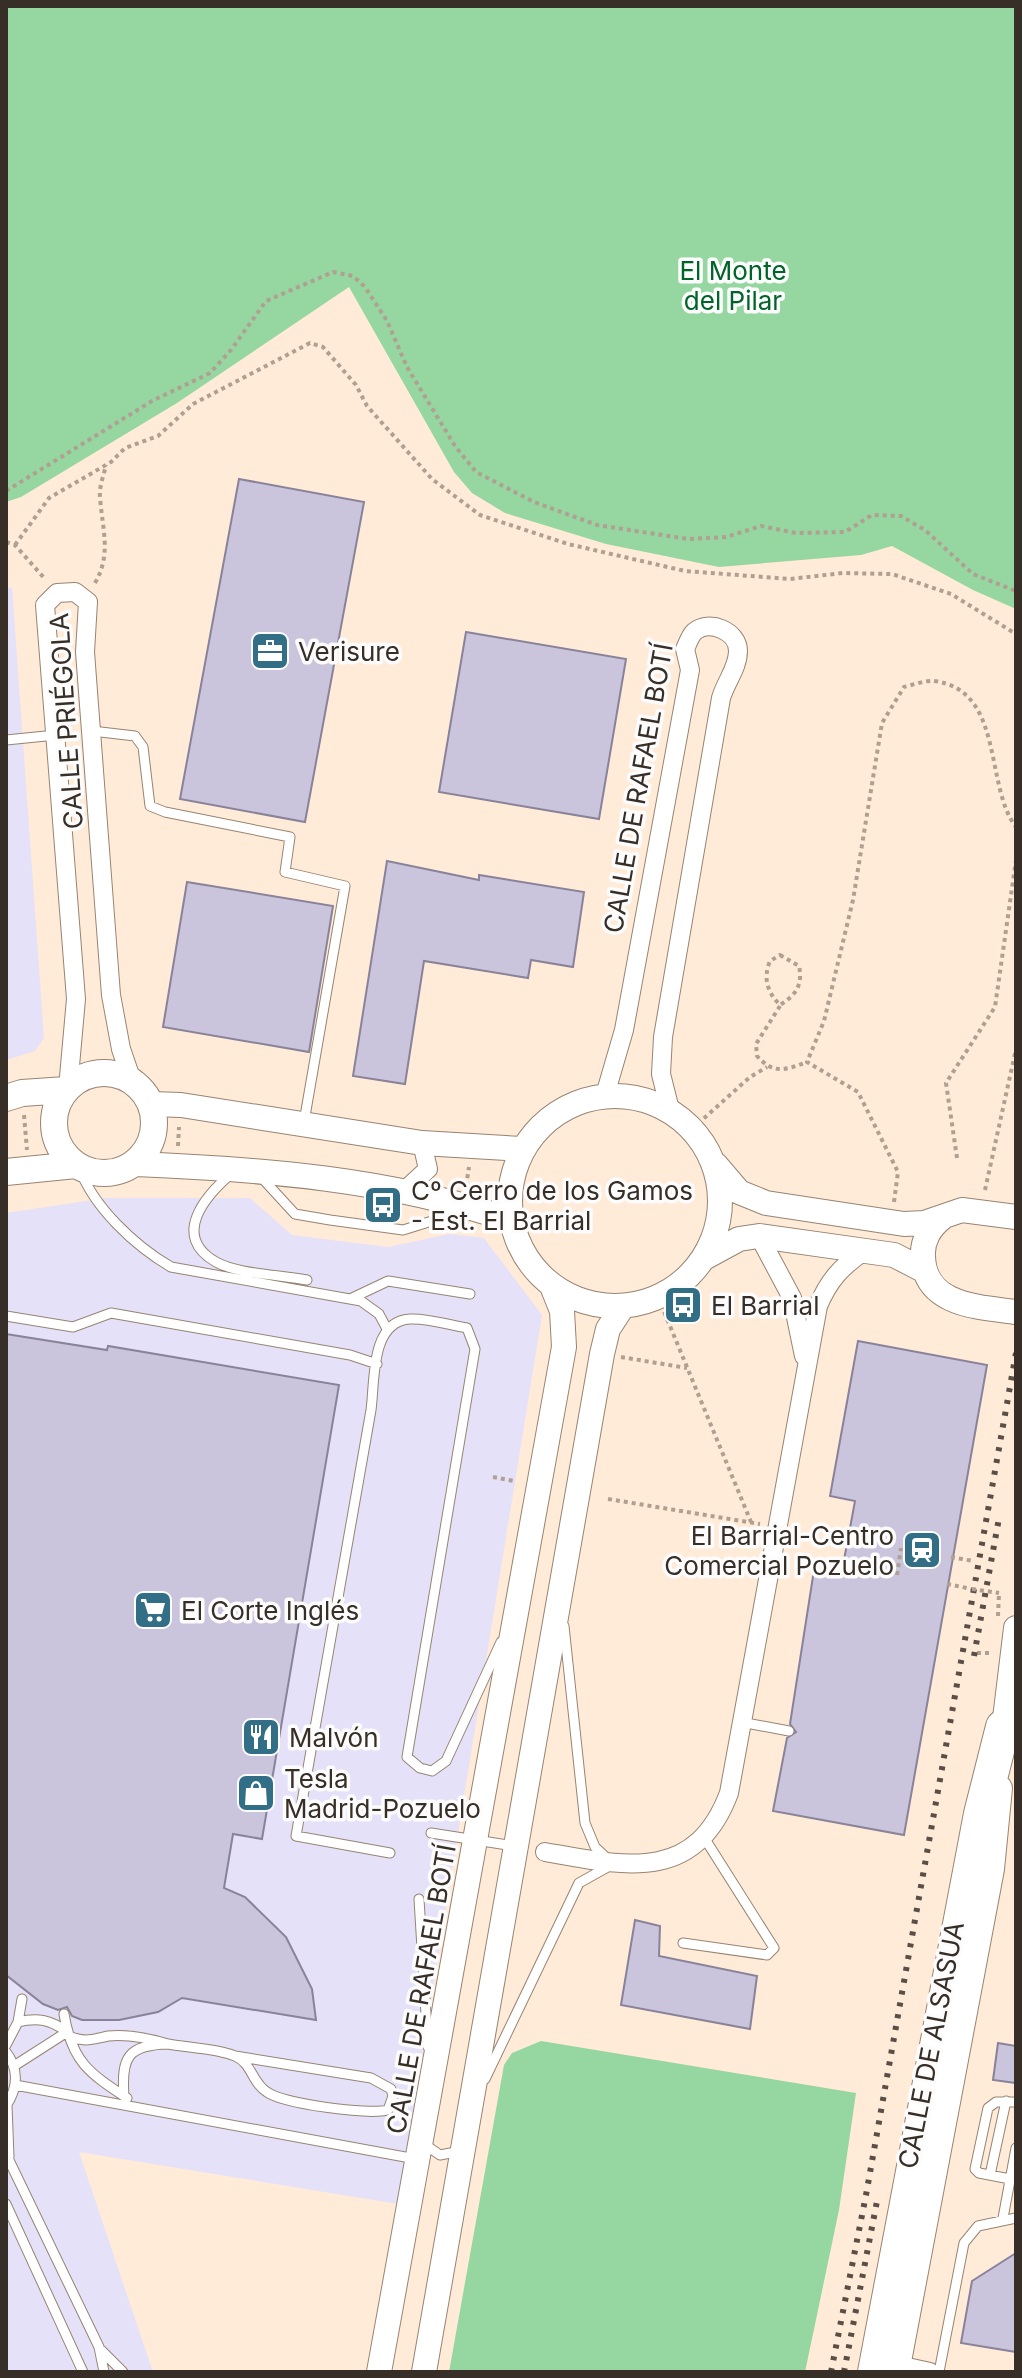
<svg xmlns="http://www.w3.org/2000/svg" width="1022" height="2378" viewBox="0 0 1022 2378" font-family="Inter,sans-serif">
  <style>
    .commercial { fill: #e5e1f8 }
    .green { fill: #96d6a1 }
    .building { fill: #cac4dc; stroke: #89839a; stroke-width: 2 }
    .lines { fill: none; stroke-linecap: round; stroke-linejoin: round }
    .service-casing { stroke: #968472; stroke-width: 11 }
    .minor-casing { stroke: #968472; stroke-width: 20 }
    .tertiary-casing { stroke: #968472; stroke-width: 26 }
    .secondary-casing { stroke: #968472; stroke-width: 28 }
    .motorway-casing { stroke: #968472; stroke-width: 36 }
    .path { stroke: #b0a092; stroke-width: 4; stroke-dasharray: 4 4; stroke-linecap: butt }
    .service { stroke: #fff; stroke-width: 9 }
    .minor { stroke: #fff; stroke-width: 18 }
    .tertiary { stroke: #fff; stroke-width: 24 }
    .secondary { stroke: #fff; stroke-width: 26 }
    .motorway { stroke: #fff; stroke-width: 34 }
    .rail { stroke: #594f46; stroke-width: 6; stroke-dasharray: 4 8; stroke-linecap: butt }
    .path-bridge { stroke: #b0a092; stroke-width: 4; stroke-dasharray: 4 4; stroke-linecap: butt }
    .labels { text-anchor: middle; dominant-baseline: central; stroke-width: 7; stroke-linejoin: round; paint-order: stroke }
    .park-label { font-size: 26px; fill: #006428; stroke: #fcfcfc }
    .poi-label { font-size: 26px; fill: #362e27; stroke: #fcfcfc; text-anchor: start }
    .street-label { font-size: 26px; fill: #362e27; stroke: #fcfcfc }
  </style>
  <rect width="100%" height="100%" fill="#ffebd7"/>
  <path class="commercial" d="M12 587 44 1038 35 1051 6 1060V589Z
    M106 1198H250L292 1235 388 1247 450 1234 484 1238 542 1315 398 2204 79 2152 153 2372H6V1213Z"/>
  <path class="green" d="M6 6H1016V609L973 590 892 546 861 555 719 567 606 544 505 513 472 493 454 472 349 287 177 403 21 497 6 502Z
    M541 2041 856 2093 839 2210 805 2372H449L504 2065 512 2053Z"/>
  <path class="building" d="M239 479 364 502 305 822 180 799Z
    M466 632 626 659 599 819 439 792Z
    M387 861 479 880V875L584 892 573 967 531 960 528 978 424 961 405 1084 353 1076Z
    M187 882 333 906 309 1052 163 1027Z
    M6 1334 107 1350 108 1346 339 1385 262 1839 233 1834 224 1888 245 1897 286 1937 312 1989 316 2020 182 1998 158 2012 119 2020H82L72 2016 67 2007 58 2010 43 2004 6 1975Z
    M858 1341 987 1365 904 1835 773 1811 787 1738 796 1732 790 1724 814 1570 841 1575 848 1539 855 1501 830 1496Z
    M635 1920 660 1926 659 1956 757 1976 750 2029 621 2005Z
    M998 2043 1016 2046V2083L993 2080Z
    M1016 2253V2352L961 2343 972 2281Z"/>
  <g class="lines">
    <g class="service-casing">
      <path id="service" d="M92 731 135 736 143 747 150 806 165 812 290 837 285 872 345 886 304 1122
        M6 740 56 735
        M79 1167C93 1207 135 1246 171 1267L361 1301 379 1314 387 1329
        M232 1173C206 1195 170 1236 216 1262 237 1274 282 1275 307 1280
        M261 1177 295 1214 330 1220 403 1230 432 1221 456 1208
        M350 1299 388 1281 470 1294
        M6 1316 73 1327 111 1313 350 1355 377 1364
        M741 1722 789 1731
        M431 1833 514 1846
        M390 1853 296 1836 371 1410C375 1382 370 1321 410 1319 428 1318 449 1325 467 1328L475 1349 407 1757 420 1768 432 1771 446 1761 501 1642
        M419 1899 428 2047
        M683 1943 767 1955 774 1948 705 1839
        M64 2014C72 2062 89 2073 127 2098
        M69 2036C85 2043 93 2039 108 2036 129 2034 148 2038 168 2044 128 2045 121 2057 124 2096
        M168 2044C189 2048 216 2048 235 2056 252 2063 252 2083 267 2092 284 2104 368 2115 388 2110L393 2096 391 2089 371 2078 235 2056
        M6 2045 18 2022 22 1999
        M6 2052C19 2069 18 2088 6 2106
        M14 2066 67 2032C51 2020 38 2017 18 2022
        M485 2079 579 1883 613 1864 595 1847 585 1823 564 1626
        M15 2085 416 2159
        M7 2105 9 2157
        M424 2144 440 2155 461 2151
        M6 2154 99 2347 104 2372
        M990 2175 1006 2101
        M1010 2179 979 2173 975 2169 988 2108 996 2102H1016
        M6 2204 83 2372
        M1003 2218 1016 2148
        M101 2350 123 2372
        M939 2372 964 2243 978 2226 1016 2218"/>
    </g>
    <g class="minor-casing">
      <path id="minor" d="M68 1088 76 999 45 605 57 593 75 592 88 602 85 652 111 995 121 1049 132 1081
        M605 1095 624 1030 690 670 685 649C687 645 690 636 694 632 709 619 738 631 738 651 738 668 726 681 721 698L663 1037 661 1074 670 1110
        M402 1193 428 1169 422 1143
        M759 1236 792 1298 804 1356
        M545 1852C624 1866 695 1884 729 1793L818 1306C829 1280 841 1267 864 1251
        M898 2365 930 2372"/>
    </g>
    <g class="tertiary-casing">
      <path id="tertiary" d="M510 1201a105 105 0 1 1 210 0a105 105 0 1 1-210 0Z
        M151 1104 181 1105 422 1143 522 1149
        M135 1164C260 1169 391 1179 510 1220
        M716 1165 739 1192 766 1203 904 1224 924 1223 962 1210 1016 1217
        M942 1218C930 1227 922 1241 923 1256 924 1306 979 1307 1016 1312
        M704 1258 739 1239 759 1236 894 1255 925 1271
        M1002 1743 1016 1628
        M379 2372 564 1347 562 1311 552 1286
        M424 2372 602 1354 608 1329 623 1306
        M897 2372 992 1869 1000 1788"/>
    </g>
    <g class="secondary-casing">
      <path id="secondary" d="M54 1123a50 50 0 1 1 100 0a50 50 0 1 1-100 0Z
        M6 1098 22 1093 66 1090
        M6 1172 76 1165"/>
    </g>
    <g class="motorway-casing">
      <path id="motorway" d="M875 2372 981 1814 1003 1727"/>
    </g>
    <path class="path" d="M6 491 152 401 210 373 231 350 266 301 333 272 353 276 365 287 387 321 407 367 455 446 476 472 534 502 597 525 688 539 726 537 761 526 796 533 845 532 872 515 901 516 925 530 973 574 1016 591
      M6 542 15 545 45 579
      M15 545 49 498 111 462 125 448 158 436 193 404 310 343 323 347 356 385 367 406 432 479 480 515 568 544 685 571 790 579 843 573 892 574 951 594 1016 634
      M95 583C112 554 102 528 100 497 99 486 104 475 106 465
      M780 955 799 966C803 985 796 995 780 1005 767 992 763 978 770 961Z
      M780 1006 756 1044 757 1056C774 1075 785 1070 807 1062
      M24 1115 27 1150
      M692 1129 750 1077 767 1067
      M178 1146 179 1127
      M957 1158 946 1083 995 1007 1016 860
      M466 1186 469 1167
      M985 1190 1016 1049
      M894 1202 898 1172 858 1092 807 1062 824 1021 853 900 882 723 904 687C912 685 926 680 934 681 1005 690 984 786 1016 827
      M658 1297 751 1522
      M621 1357 687 1368
      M493 1477 514 1481
      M608 1499 760 1524
      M951 1557 973 1561
      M897 1575 901 1548
      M947 1584 972 1589
      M998 1616 999 1593
      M977 1653H992"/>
    <use href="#service" class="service"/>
    <use href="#minor" class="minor"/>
    <use href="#tertiary" class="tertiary"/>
    <use href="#secondary" class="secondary"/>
    <use href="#motorway" class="motorway"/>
    <path class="rail" d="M974 1656 999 1518
      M831 2372 866 2195 1016 1353
      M844 2372 878 2196"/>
    <path class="path-bridge" d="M972 1589 999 1593"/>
  </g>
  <defs>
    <g id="office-square" transform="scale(2)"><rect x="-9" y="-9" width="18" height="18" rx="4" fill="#326e85" stroke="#fcfcfc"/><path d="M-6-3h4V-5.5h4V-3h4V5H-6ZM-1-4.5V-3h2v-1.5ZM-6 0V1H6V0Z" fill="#fff"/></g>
    <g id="bus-square" transform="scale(2)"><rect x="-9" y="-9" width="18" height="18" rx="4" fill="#326e85" stroke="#fcfcfc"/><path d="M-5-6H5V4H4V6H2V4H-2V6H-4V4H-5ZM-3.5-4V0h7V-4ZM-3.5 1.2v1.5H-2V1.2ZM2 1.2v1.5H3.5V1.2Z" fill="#fff"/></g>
    <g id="station-square" transform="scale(2)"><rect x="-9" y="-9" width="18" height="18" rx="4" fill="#326e85" stroke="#fcfcfc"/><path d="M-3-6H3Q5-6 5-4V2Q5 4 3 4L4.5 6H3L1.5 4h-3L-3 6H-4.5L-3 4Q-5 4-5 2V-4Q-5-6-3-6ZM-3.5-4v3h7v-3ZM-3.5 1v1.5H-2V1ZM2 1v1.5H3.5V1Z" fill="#fff"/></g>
    <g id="supermarket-square" transform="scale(2)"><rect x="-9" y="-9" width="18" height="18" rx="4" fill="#326e85" stroke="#fcfcfc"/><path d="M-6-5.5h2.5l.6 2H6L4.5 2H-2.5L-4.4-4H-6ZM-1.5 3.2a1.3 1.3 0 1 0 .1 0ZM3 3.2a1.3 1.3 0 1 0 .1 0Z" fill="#fff"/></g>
    <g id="restaurant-square" transform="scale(2)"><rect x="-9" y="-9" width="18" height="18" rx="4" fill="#326e85" stroke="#fcfcfc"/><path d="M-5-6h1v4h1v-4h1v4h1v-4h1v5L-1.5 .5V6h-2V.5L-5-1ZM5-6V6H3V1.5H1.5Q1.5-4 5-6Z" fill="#fff"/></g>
    <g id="shop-square" transform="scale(2)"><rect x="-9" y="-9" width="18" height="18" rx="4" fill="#326e85" stroke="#fcfcfc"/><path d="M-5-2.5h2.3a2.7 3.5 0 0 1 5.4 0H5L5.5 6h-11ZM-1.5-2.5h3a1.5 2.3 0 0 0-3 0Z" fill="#fff"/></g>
  </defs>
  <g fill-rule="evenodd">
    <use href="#office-square" x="270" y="651"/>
    <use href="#bus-square" x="383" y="1205"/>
    <use href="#bus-square" x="683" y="1305"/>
    <use href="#station-square" x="922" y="1550"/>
    <use href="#supermarket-square" x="153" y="1610"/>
    <use href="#restaurant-square" x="261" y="1737"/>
    <use href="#shop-square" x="256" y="1793"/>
  </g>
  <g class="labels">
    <g class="park-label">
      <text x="733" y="270">El Monte<tspan x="733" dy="30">del Pilar</tspan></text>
    </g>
    <g class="poi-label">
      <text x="298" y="651">Verisure</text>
      <text x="411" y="1190">Cº Cerro de los Gamos<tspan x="411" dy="30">- Est. El Barrial</tspan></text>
      <text x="711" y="1305">El Barrial</text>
      <text x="894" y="1535" text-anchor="end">El Barrial-Centro<tspan x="894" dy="30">Comercial Pozuelo</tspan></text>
      <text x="181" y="1610">El Corte Inglés</text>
      <text x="289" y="1737">Malvón</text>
      <text x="284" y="1778">Tesla<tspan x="284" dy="30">Madrid-Pozuelo</tspan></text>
    </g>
    <g class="street-label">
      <text transform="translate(66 721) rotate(-94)">CALLE PRIÉGOLA</text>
      <text transform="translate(638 788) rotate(-80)">CALLE DE RAFAEL BOTÍ</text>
      <text transform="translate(421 1989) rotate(-80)">CALLE DE RAFAEL BOTÍ</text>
      <text transform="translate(931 2045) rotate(-79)">CALLE DE ALSASUA</text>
    </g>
  </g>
  <rect width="1022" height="2378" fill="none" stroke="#362e27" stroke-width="16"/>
</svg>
